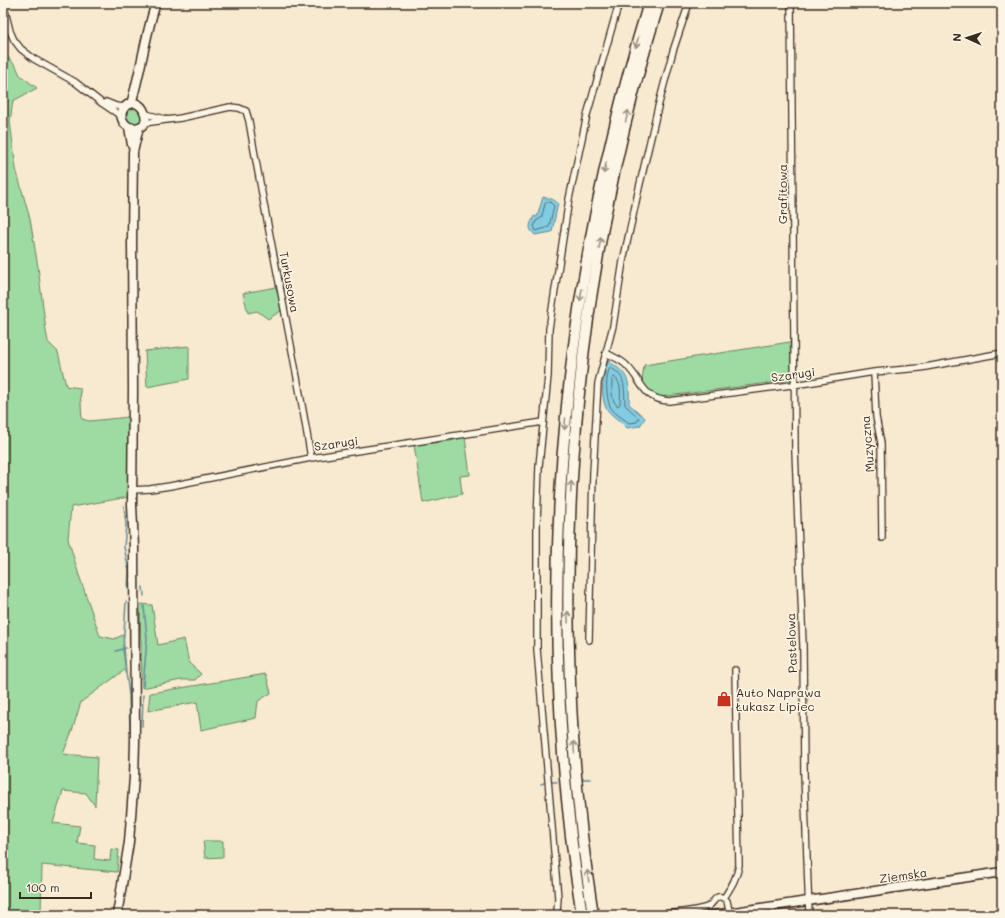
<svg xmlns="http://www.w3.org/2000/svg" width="1005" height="918" viewBox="0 0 1005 918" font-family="Mali,sans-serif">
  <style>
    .green { fill: #9ddba3; stroke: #6c8260 }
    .water { fill: #82cce2; stroke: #668b94 }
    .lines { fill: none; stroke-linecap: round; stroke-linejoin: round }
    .shore { stroke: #576b6c; stroke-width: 1 }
    .stream { stroke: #668b94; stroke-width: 1.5 }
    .street-casing { stroke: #3b2a1e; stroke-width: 8 }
    .secondary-casing { stroke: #3b2a1e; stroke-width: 11 }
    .highway-casing { stroke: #3b2a1e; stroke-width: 13 }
    .street { stroke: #fcf5e5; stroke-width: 5.5 }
    .secondary { stroke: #fcf5e5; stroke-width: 8 }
    .highway { stroke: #fcf5e5; stroke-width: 10 }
    .oneway { stroke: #9c9082 }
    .labels { text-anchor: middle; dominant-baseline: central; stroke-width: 3; stroke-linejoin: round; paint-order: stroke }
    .street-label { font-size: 12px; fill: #3b2a1e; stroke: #fcf5e5 }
    .poi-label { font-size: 12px; fill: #3b2a1e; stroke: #fcf5e5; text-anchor: start }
  </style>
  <rect width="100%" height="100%" fill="#f8ead1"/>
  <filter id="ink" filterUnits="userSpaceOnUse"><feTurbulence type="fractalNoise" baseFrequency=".025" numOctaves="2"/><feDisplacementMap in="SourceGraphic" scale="8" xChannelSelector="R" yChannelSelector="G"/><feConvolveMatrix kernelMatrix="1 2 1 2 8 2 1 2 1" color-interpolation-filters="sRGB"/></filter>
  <g filter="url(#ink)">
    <path class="green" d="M3 52 16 66 20 75 37 88 13 101 10 121 16 169 30 219 38 267 46 331 48 342 58 352 66 386 80 388 82 419 89 421 129 417V497L71 507 68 539 79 575 100 636 114 639 123 635 126 669 81 702 72 731 63 754 97 757 95 806 86 793 63 791 53 823 80 826 77 843 95 845 94 859 110 861 111 849 119 850 117 872 42 865 41 915H3Z
      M133 106 139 108 143 119 139 124 127 123C124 112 123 112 133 106Z
      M607 191 566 544 590 915H587L581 881 567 748 564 696 562 543 570 412 579 331 597 221Z
      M277 287 281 311 268 319 257 311 248 313 243 293Z
      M790 342 792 380 660 397 651 392 642 382 644 365Z
      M189 346V379L147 387 145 351Z
      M465 437 470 475 460 476 462 494 423 503 414 445 450 441Z
      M140 604 152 605 158 645 184 639 189 663 201 674 195 680H181L142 688Z
      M266 674 271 693 258 701 256 718 201 730 197 702 148 711 150 693Z
      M203 841H223V857L205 858Z"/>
    <path class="water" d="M543 197 552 199 558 203 552 232 535 235C527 228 530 225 534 216L537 217Z
      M608 361C629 374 630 380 629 404L645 418 640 426 627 428C621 421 611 416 606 408 600 397 603 373 608 361Z"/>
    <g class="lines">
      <path class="shore" d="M546 202H550L554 206 549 227 536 231 534 226 536 221 541 218Z
        M610 368C627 374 624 391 625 405L639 418 637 422 629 423C623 418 613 413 610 406 606 398 605 375 610 368Z
        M614 377C623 383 620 395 620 404L618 406C610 401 612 388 612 379Z"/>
      <path class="stream" d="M124 506 126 525 124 547 129 571 128 589
        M3 525 6 550 3 568
        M143 587 144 596
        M126 602 123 649 129 695 130 732
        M116 651 126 648
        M143 686 147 639 144 606
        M142 726 143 695
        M583 779H590
        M552 782H557
        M541 784 544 783"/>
      <g class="street-casing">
        <path id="street" d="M3 3 10 31 14 40 21 49 34 59 75 82 103 104 121 116
          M791 3 795 450 803 645 804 773 809 915
          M106 102 116 106 125 107
          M146 114 165 119
          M144 123 181 118 230 107 239 108 246 111 249 121C268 234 293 345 311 458
          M606 353C613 357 622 360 627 366 643 382 642 399 669 401L807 383 874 372 920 368 1002 353
          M874 372 876 417 881 443 882 538
          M132 490 150 489 170 486 311 458 543 422
          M589 640 593 473 598 383 613 326 623 261 639 188 658 107 673 51 689 3
          M724 898C731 887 737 878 739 865L735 670
          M556 915 557 911 558 898 537 649V523L539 466 548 376 549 329 569 199 587 115 619 3
          M656 915C672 913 692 912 707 907 715 904 715 890 727 901L730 915"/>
      </g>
      <g class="secondary-casing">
        <path id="secondary" d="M131 104C141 71 145 36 156 3
          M129 127C160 134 141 88 124 108 119 115 122 123 129 127L132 145
          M117 915 129 842 134 777 135 743 134 547 132 505 133 389 132 242 133 152 139 127
          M714 915 1002 872"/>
      </g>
      <g class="highway-casing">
        <path id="highway" d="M582 915C533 608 557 300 649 3
          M593 915C545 610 567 297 659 3"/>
      </g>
      <use href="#street" class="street"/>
      <use href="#secondary" class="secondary"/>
      <use href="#highway" class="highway"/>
    </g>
    <defs><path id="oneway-shaft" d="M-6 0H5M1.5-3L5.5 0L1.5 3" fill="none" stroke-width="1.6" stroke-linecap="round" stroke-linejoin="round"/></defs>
    <g class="oneway">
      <use href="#oneway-shaft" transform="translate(637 42) rotate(106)"/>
      <use href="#oneway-shaft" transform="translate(627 116) rotate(-76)"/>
      <use href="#oneway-shaft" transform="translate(605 168) rotate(102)"/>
      <use href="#oneway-shaft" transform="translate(600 243) rotate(-80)"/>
      <use href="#oneway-shaft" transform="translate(581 295) rotate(99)"/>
      <use href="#oneway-shaft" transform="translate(565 424) rotate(95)"/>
      <use href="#oneway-shaft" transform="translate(571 487) rotate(-87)"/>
      <use href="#oneway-shaft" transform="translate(568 617) rotate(-91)"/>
      <use href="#oneway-shaft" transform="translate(574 747) rotate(-94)"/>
      <use href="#oneway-shaft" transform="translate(588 876) rotate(-98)"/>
    </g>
  </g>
  <defs>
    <g id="shop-bare" transform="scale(1.2)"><path d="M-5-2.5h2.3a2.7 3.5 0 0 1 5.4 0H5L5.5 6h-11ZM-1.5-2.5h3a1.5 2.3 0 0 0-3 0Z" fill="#c8321e" stroke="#fcf5e5" stroke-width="2.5" paint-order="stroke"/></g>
  </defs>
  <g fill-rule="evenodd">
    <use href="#shop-bare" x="724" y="699"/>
  </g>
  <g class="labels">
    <g class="street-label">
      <text transform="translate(782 194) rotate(-90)">Grafitowa</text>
      <text transform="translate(290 282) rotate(79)">Turkusowa</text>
      <text transform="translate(793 374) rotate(-8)">Szarugi</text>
      <text transform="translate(336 443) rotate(-8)">Szarugi</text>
      <text transform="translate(867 444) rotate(-95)">Muzyczna</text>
      <text transform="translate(791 643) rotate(-92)">Pastelowa</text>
      <text transform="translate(903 875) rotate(-8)">Ziemska</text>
    </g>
    <g class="poi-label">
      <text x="736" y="692">Auto Naprawa<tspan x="736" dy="14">Łukasz Lipiec</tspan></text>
    </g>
  </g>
  <rect width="1005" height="918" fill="none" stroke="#fcf5e5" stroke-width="16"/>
  <rect x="8" y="8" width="989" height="902" fill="none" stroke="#3b2a1e" stroke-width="1.5" filter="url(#ink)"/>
  <g transform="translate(967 38) rotate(273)" stroke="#fcf5e5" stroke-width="3" paint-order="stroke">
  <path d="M0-3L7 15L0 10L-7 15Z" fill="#3b2a1e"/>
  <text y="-6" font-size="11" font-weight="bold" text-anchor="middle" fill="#3b2a1e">N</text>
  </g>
  <path d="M20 892v6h71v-6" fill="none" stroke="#3b2a1e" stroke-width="2"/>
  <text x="26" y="892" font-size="12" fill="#3b2a1e" stroke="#fcf5e5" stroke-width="3" paint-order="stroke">100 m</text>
</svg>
